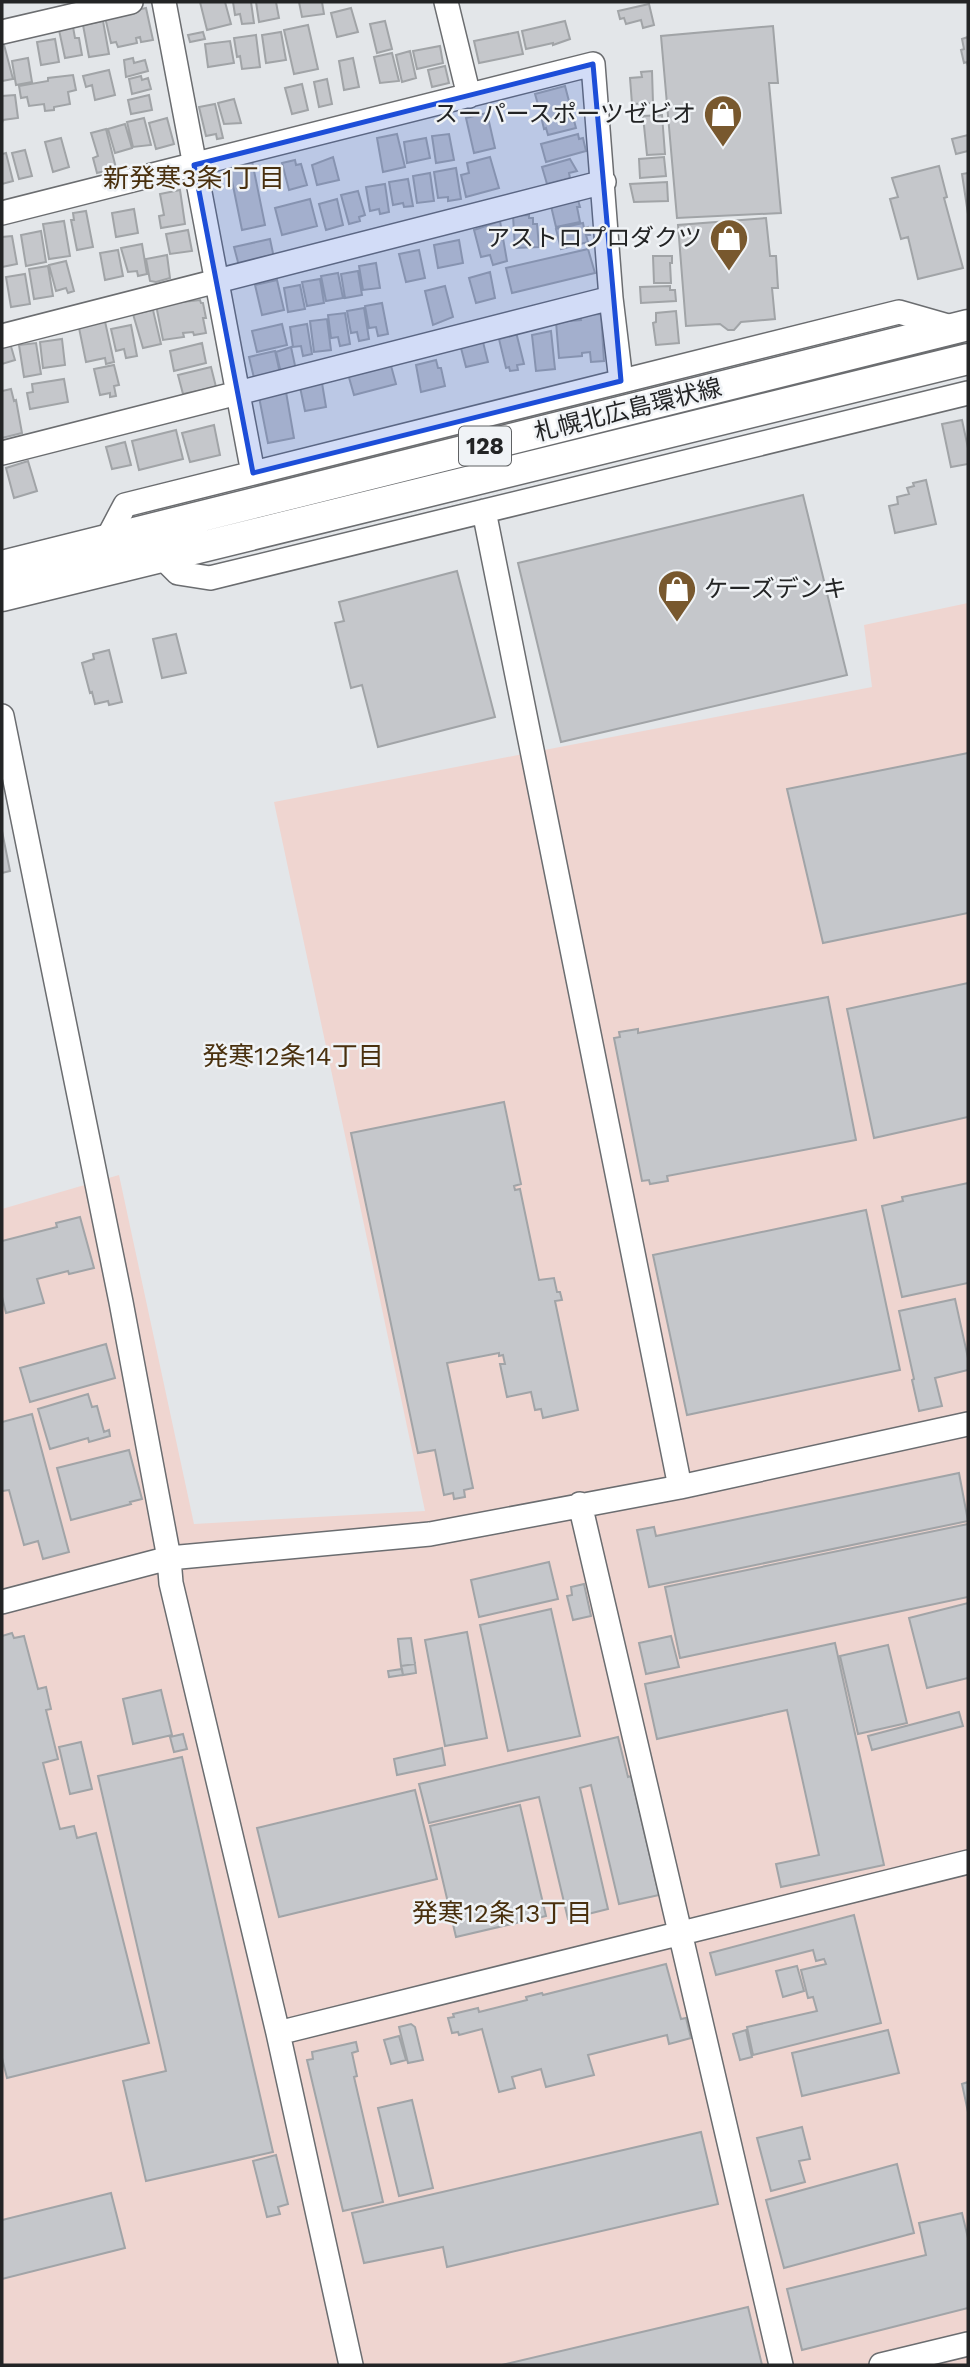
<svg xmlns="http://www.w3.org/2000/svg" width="970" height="2367" viewBox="0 0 970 2367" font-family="'Work Sans','Noto Sans JP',sans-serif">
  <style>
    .industrial { fill: #efd5d0 }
    .building { fill: #c5c7cb; stroke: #a1a4a7; stroke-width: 2 }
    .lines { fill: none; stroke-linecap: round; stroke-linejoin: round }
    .minor-casing { stroke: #6b6d70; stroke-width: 26 }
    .major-casing { stroke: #6b6d70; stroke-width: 33 }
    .minor { stroke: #fff; stroke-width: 23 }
    .major { stroke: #fff; stroke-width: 30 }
    .marked { fill: #1d4ed8; fill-opacity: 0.2; stroke: #1d4ed8; stroke-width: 5; stroke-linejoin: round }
    .labels { text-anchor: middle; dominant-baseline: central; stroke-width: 5; stroke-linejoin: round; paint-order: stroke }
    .shield { fill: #f0f3f6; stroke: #606264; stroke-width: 2 }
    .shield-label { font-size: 23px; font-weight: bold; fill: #232425 }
    .poi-label { font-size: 24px; fill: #232425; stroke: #f0f3f6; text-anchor: end }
    .street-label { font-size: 24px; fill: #232425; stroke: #f0f3f6 }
    .neighbourhood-label { font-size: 26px; fill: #49300e; stroke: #f0f3f6 }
  </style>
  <rect width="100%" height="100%" fill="#e3e6e9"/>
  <path class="industrial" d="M968 603V2365H2V1209L119 1175 194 1524 425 1511 274 802 872 687 864 625Z"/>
  <path class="building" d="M200 2H225L231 24 207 30Z
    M233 2H251L254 23 242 24 240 14 235 15Z
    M256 2H276L279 18 259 22Z
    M299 2H322L324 14 302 17Z
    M649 4 654 25 643 28 641 20 626 24 624 18 620 19 618 11Z
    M146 8 153 40 141 42 140 37 136 38 137 43 118 47 116 42 111 43 105 17Z
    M351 8 358 32 337 37 331 13Z
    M103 21 109 54 89 57 83 25Z
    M385 21 392 49 377 53 370 24Z
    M565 21 570 39 553 45V43L526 49 522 31Z
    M308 25 318 69 294 74 284 30Z
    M773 26 778 83H769L781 213 677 218 661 36Z
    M73 27 75 38H79L82 55 65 58 59 30Z
    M203 32 205 39 190 42 188 35Z
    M281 32 286 60 266 63 262 35Z
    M518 32 523 54 479 63 474 41Z
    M256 35 260 67 242 69 240 56 237 57 234 38Z
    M2 37 13 79 2 81Z
    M968 37V66L967 62 964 63 961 50 964 49 962 39Z
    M55 39 59 62 41 65 37 42Z
    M230 41 234 63 208 67 205 44Z
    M440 46 443 63 417 69 413 51Z
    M410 51 416 78 402 82 396 55Z
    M392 53 399 81 380 83 374 57Z
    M28 58 32 82 16 85 12 61Z
    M133 58 134 63 145 60 148 71 126 77 124 60Z
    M353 58 359 87 344 90 339 61Z
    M445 66 449 83 432 87 428 70Z
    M109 70 115 95 95 100 92 85 86 87 83 76Z
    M652 71 653 103 632 104 630 78 642 77 641 72Z
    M73 75 76 90 68 92 70 104 54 107V110L45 111 44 104 29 106 27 97 21 98 19 86 48 81V78Z
    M141 76 142 80 148 78 151 89 132 94 129 79Z
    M327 79 332 104 319 107 314 82Z
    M302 84 308 110 292 114 285 88Z
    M565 86 576 128 548 135 546 128 544 129 540 112 542 111 541 108H539L535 94Z
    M15 95 18 118 3 120 2 123V96Z
    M149 95 152 110 131 114 128 100Z
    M234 99 241 123 224 124 218 103Z
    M215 104 223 138 217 139 216 134 206 136 199 107Z
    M487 113 495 148 474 153 466 118Z
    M662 115 665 154 647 155 643 116Z
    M144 118 151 145 133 147 127 122Z
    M167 118 174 144 156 149 149 123Z
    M125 124 132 148 115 153 108 129Z
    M106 129 116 168 97 173 93 158 98 156 91 133Z
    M397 134 405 167 383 172 377 138Z
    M449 134 454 160 436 163 432 136Z
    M578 134 579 139 583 138 586 151 546 162 541 144Z
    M968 135V151L956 154 952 139Z
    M61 138 69 167 53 172 45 142Z
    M426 138 430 158 407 163 404 142Z
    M25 150 32 176 19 179 12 153Z
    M6 153 13 181 2 184V154Z
    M333 157 339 180 317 185 312 165Z
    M490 157 499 188 466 197 461 175 469 173 467 163Z
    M664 157 666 176 640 178 639 159Z
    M570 159 577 171 569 173 570 178 547 184 542 167Z
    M295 160 296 165 301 164 307 185 289 190 282 163Z
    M252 161 265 225 242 230 229 166Z
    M939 166 947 197 944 198 963 268 918 279 908 237 901 239 890 199 898 197 892 178Z
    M456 168 461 199 448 201V197L438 198 434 172Z
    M430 173 434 201 417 203 413 176Z
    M968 173V214L962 174Z
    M408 179 413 206 404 207 403 203 393 205 389 182Z
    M667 182 668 201 634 202 630 184Z
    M385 184 389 212 380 214 379 209 370 211 366 187Z
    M180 190 185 224 161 228 159 216 164 215 160 194Z
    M358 191 365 215 359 217 360 221 349 224 341 195Z
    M310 199 317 226 282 235 275 208Z
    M337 199 343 225 326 230 319 204Z
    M578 200 580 207H577L580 222 556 227 551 206Z
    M134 209 138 233 116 237 112 213Z
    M86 211 93 247 77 250 71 220H74L73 213Z
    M529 215V218H533V224H537L539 247 515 248 513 216Z
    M766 218 770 256H776L778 288H772L775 319 741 322 734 330H728L720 324 686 326 678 225Z
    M64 221 70 256 49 259 43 224Z
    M500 221 507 261 493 265 490 255 481 257 474 230Z
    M583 223 584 228 588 227 590 235H586L588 242 561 249 556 229Z
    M188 230 192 251 170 254 166 234Z
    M41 231 46 262 26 266 21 235Z
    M12 236 17 264 2 267V237Z
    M270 239 274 258 239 266 234 247Z
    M459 240 463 263 438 268 434 245Z
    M142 244 147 274 138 276 137 271 128 272 121 248Z
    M588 249 595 273 512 293 506 268Z
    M118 250 123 276 105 280 100 253Z
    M419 250 425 278 406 282 399 254Z
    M167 255 170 278 156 282 150 281 146 259Z
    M653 256H672V263H670L671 283H654Z
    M66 261 74 291 68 293 66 288 56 291 49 265Z
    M376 263 380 288 363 290 359 266Z
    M48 266 53 296 34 299 29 269Z
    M358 271 362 295 345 298 341 274Z
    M490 272 495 298 476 303 469 278Z
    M338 273 343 298 326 301 321 276Z
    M25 274 30 304 11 307 6 277Z
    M320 279 324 303 307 306 302 282Z
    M277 280 284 310 262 315 255 285Z
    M300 285 305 309 288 312 284 288Z
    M445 286 453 317 433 325 425 291Z
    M670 286V290H675L676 301 641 303 640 287Z
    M200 300 201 303H203L206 318H203L206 333 194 335 193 332 183 333 184 337 163 340 156 305Z
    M382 303 388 334 378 336 376 327 369 328 365 306Z
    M364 308 369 339 359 341 357 332 351 333 347 311Z
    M153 310 161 344 143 348 133 314Z
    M676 311 679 343 656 345 653 323 656 322V313Z
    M345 313 350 344 340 346 338 337 331 338 328 315Z
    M601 314 604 361 591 362 590 352 582 353V356L559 358 556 322 581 320 580 315Z
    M104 317 114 362 106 364 105 358 86 362 78 323Z
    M327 319 331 350 314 352 310 321Z
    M282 324 287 345 257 352 252 331Z
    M307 324 312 354 303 356 301 346 293 347 290 327Z
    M131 325 137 356 126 358 124 349 116 351 111 329Z
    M551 331 555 369 536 371 532 335Z
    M516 332 524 364 517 365 518 370 510 371 509 367 506 368 499 339 511 336V333Z
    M62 339 65 365 43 368 40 342Z
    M483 342 488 362 466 367 461 348Z
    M10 343 15 360 2 364V344Z
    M36 343 41 374 24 377 19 345Z
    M202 343 206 363 174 371 170 351Z
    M291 347 296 370 281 373 276 352Z
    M275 351 280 373 254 378 249 357Z
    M436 360 438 368H441L445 386 421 392 416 365Z
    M390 362 396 384 354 395 348 374Z
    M114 365 119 385 114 386 116 396 110 397V393L100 395 94 369Z
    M211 367 216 387 183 394 178 375Z
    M64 379 68 402 30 409 27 393 33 392 32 384Z
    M322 383 326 407 305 411 300 387Z
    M11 389 14 401 16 400 22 433 2 438V391Z
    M286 392 294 438 268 443 259 397Z
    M962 420 968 448V464L951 467 942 424Z
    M214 425 220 455 190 462 182 433Z
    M176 430 183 459 139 470 132 441Z
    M125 442 131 465 112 469 106 447Z
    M28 461 37 491 14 498 6 468Z
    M926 480 936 524 895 533 889 506 898 504 897 497 909 494 907 488 914 486 913 483Z
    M803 495 847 675 561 742 518 563Z
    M457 571 495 717 378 747 362 685 351 688 335 623 344 621 339 602Z
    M176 634 186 673 162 678 153 639Z
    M109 650 122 702 109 705 108 701 95 704 92 692 90 693 82 663 94 659 93 654Z
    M968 753V913L823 943 787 789Z
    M2 831 10 871 2 873Z
    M968 983V1117L874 1138 847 1009Z
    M828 997 856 1140 667 1176 668 1181 650 1184 649 1180 642 1181 614 1038 620 1037 619 1032 638 1029V1033Z
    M504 1102 521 1184 514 1186 515 1190 520 1189 539 1280 554 1278 557 1292H560L562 1300 555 1301 578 1410 543 1418 541 1409 535 1410 531 1392 507 1397 500 1364H505L503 1355 499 1356V1353L447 1363 473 1488 464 1490 465 1497 454 1499 453 1493 444 1495 435 1450 418 1453 351 1133Z
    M968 1183V1283L902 1297 882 1206 903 1201 902 1197Z
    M866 1210 900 1370 687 1415 653 1255Z
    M80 1217 94 1268 69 1274 68 1271 37 1279 44 1303 6 1313 2 1297V1241L57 1227 56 1223Z
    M955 1299 968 1358V1370L935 1378 942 1406 919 1411 912 1380 914 1379 899 1311Z
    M106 1344 115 1378 30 1402 20 1368Z
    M88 1394 92 1407 97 1406 104 1432 109 1430 110 1436 89 1442 88 1438 50 1449 38 1409Z
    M32 1414 69 1552 43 1559 38 1541 24 1545 9 1490 2 1491V1422Z
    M129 1450 142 1499 130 1502 131 1504 71 1520 57 1468Z
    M959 1473 968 1521 649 1587 637 1530 654 1527 656 1536Z
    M968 1524V1597L680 1658 665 1587Z
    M549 1562 558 1599 479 1617 471 1580Z
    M584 1584 591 1616 573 1620 567 1596 572 1595 571 1587Z
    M968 1603V1678L927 1688 909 1618Z
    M551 1609 580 1736 508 1751 480 1625Z
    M467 1632 487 1738 445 1746 425 1640Z
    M12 1633 14 1638 24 1636 38 1689 46 1687 51 1709 46 1710 58 1759 43 1763 60 1829 74 1826 77 1838 96 1833 149 2043 7 2078 2 2058V1636Z
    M671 1636 679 1667 646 1674 639 1643Z
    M411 1638 415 1664 401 1666 398 1639Z
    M835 1643 884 1865 781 1887 776 1864 819 1855 787 1710 657 1739 645 1684Z
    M888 1645 907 1723 858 1734 840 1656Z
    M415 1664 416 1673 403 1675 401 1666Z
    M402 1669 403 1675 389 1677 388 1671Z
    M161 1690 172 1735 133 1744 123 1699Z
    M959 1712 963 1726 872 1750 868 1736Z
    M183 1734 187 1749 174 1752 170 1737Z
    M618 1737 628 1777 631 1776 659 1895 619 1904 591 1785 580 1788 608 1909 568 1919 539 1797 429 1823 419 1784Z
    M81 1742 92 1789 70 1794 59 1747Z
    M442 1748 445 1765 397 1775 394 1759Z
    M182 1757 273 2152 146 2181 123 2081 166 2071 98 1776Z
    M415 1790 437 1879 279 1917 257 1828Z
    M520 1805 546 1916 456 1937 430 1826Z
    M854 1915 881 2023 753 2055 747 2027 817 2011 813 1997 808 1998 801 1970 826 1964 824 1959 816 1961 813 1950 716 1975 710 1953Z
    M666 1964 681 2019 686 2018 691 2038 669 2044 667 2035 588 2055 594 2075 546 2087 541 2069 512 2077 515 2088 499 2092 482 2029 459 2035 458 2032 452 2033 448 2018 454 2017 453 2014 478 2008 479 2012 527 2000 526 1997 542 1993 543 1995Z
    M797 1966 804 1991 783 1997 776 1971Z
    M411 2024 415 2027 423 2060 408 2063 399 2027Z
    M746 2030 752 2057 740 2060 733 2034Z
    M888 2030 899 2073 802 2096 792 2053Z
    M399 2036 406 2060 391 2064 384 2040Z
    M356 2042 358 2051 352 2053 357 2076 354 2077 383 2202 343 2211 307 2060 313 2059 312 2052Z
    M968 2082V2112L962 2084Z
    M412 2100 433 2188 399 2196 378 2108Z
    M802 2127 810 2159 799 2161 805 2182 771 2191 757 2138Z
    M701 2132 718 2204 447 2267 443 2247 364 2263 352 2213Z
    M276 2155 288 2204 278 2207 280 2214 267 2217 253 2161Z
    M897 2164 914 2233 784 2268 766 2200Z
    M111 2193 125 2248 2 2279V2220Z
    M962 2213 968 2238V2308L802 2350 787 2289 926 2255 919 2223Z
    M748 2307 762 2365H502Z"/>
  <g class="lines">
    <g class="minor-casing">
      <path id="minor" d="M164 2 253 473
        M446 2 469 96
        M2 32 131 2
        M2 213 593 64 611 298 621 381
        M2 336 604 182
        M2 453 611 298
        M484 511 680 1487
        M106 541 125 505 899 312 955 328
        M162 557 178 573 210 578 968 393
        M2 716 121 1302 169 1558 171 1583 278 2033 351 2365
        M580 1504 781 2365
        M2 1602 169 1558 430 1534 680 1487 968 1424
        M278 2033 968 1862
        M881 2365 968 2344"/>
    </g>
    <g class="major-casing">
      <path id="major" d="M2 566 968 325
        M2 596 968 359"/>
    </g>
    <use href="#minor" class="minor"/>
    <use href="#major" class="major"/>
  </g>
  <path class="marked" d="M593 64 621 381 253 473 194 165Z"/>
  <defs>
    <g id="shop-pin" transform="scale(2.0125)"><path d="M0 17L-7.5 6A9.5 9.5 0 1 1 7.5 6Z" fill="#78582e" stroke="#f0f3f6"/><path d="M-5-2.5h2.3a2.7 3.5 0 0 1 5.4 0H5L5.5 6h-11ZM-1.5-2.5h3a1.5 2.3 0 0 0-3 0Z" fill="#fff"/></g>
  </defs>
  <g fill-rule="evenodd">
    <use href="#shop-pin" x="723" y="114"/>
    <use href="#shop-pin" x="729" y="238"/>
    <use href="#shop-pin" x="677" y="589"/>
  </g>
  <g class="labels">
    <rect class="shield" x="459" y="426.5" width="52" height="39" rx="5"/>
    <g class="shield-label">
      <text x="485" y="446">128</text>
    </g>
    <g class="poi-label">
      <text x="696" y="114">スーパースポーツゼビオ</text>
      <text x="702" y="238">アストロプロダクツ</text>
      <text x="704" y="589" text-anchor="start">ケーズデンキ</text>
    </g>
    <g class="street-label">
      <text transform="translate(628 410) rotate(-14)">札幌北広島環状線</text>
    </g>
    <g class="neighbourhood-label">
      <text x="194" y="178">新発寒3条1丁目</text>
      <text x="293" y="1056">発寒12条14丁目</text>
      <text x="502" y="1913">発寒12条13丁目</text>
    </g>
  </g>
  <rect width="970" height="2367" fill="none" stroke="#232425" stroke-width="7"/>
</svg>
